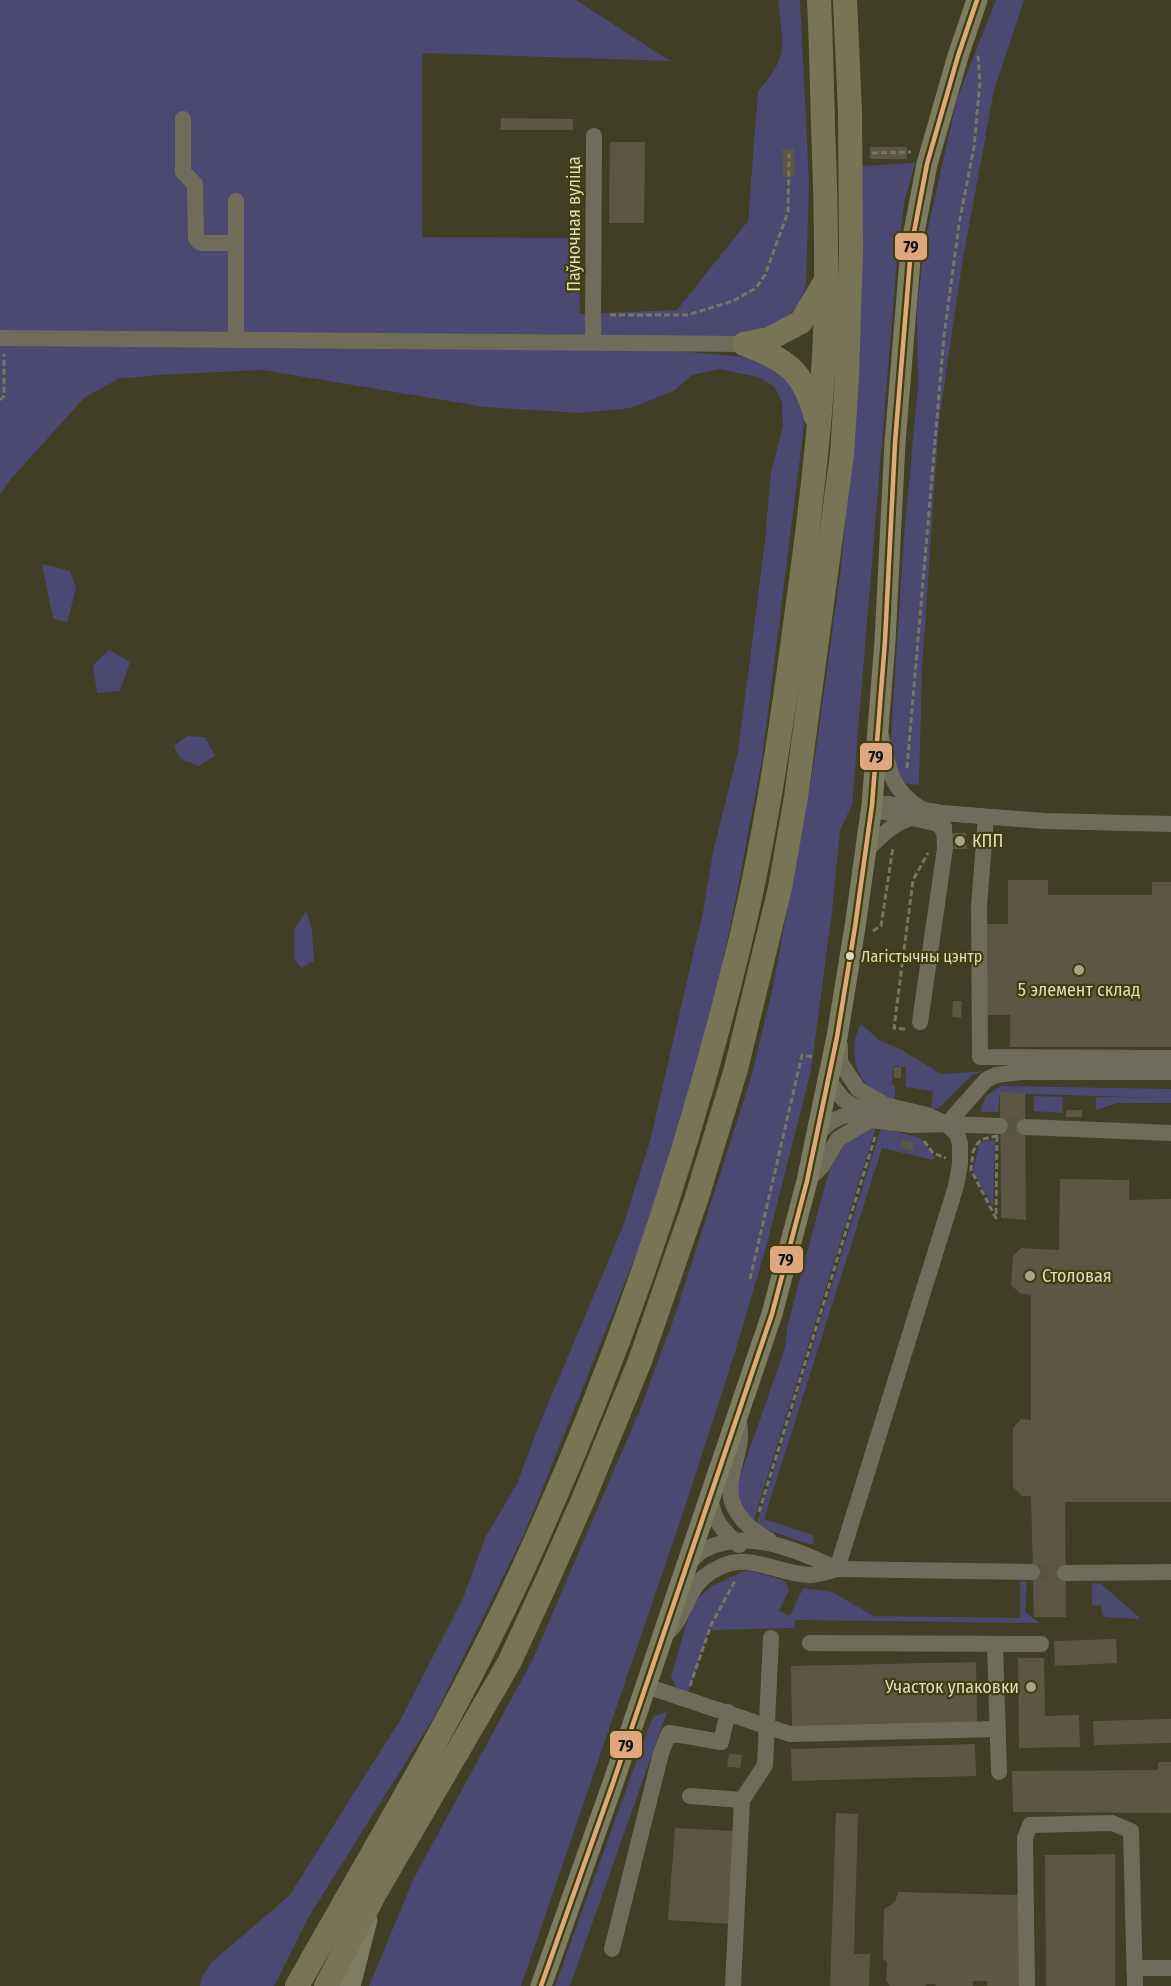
<svg xmlns="http://www.w3.org/2000/svg" width="1171" height="1986" viewBox="0 0 1171 1986" font-family="'Fira Sans Condensed',sans-serif">
  <style>
    .green { fill: #4b4872 }
    .building { fill: #5b5743 }
    .lines { fill: none; stroke-linecap: round; stroke-linejoin: round }
    .minor-tunnel { stroke: #57563d; stroke-width: 16; stroke-dasharray: 16 8; stroke-linecap: butt }
    .path { stroke: #767563; stroke-width: 3; stroke-dasharray: 6 3; stroke-linecap: butt }
    .minor { stroke: #6f6d59; stroke-width: 16 }
    .major { stroke: #7d7b60; stroke-width: 21 }
    .highway { stroke: #787557; stroke-width: 24 }
    .bus-1-casing { stroke: #403d0e; stroke-width: 9 }
    .bus-1 { stroke: #dfa77e; stroke-width: 4.5 }
    .poi-dot { fill: #a5a48c; stroke: #403d0e; stroke-width: 2 }
    .bus-dot { fill: #dcdbc3; stroke: #403d0e; stroke-width: 2 }
    .labels { text-anchor: middle; dominant-baseline: central; stroke-width: 4.5; stroke-linejoin: round; paint-order: stroke }
    .bus-label { font-size: 16px; fill: #dcdbc3; stroke: #403d0e; text-anchor: start }
    .street-label { font-size: 18px; fill: #dcdbc3; stroke: #403d0e }
    .poi-label { font-size: 18px; fill: #dcdbc3; stroke: #403d0e; text-anchor: start }
    .line-badge { stroke: #403d0e; stroke-width: 2 }
    .pale-badge-label { font-size: 16px; text-anchor: middle; font-weight: bold; fill: #111 }
  </style>
  <rect width="100%" height="100%" fill="#403e25"/>
  <path class="green" d="M0 0H576L670 61 422 53V237L579 238 580 314 677 310 748 221 758 91C790 57 782 43 778 0H800L809 181 806 284 801 300 780 327 744 344H601L767 359 807 402 762 759 738 888 705 1048 640 1245 525 1532 433 1719 308 1918 274 1986H200L202 1976 212 1962 289 1896 402 1717 463 1598 486 1536 517 1484 537 1430 623 1226 650 1141 703 912 713 852 738 752 765 541 771 472 783 427 782 403 775 387 758 377 719 369 692 375 675 390 631 408 580 413 485 407 262 370 156 375 118 379 84 398 10 480 0 495Z
    M996 0H1024L994 90 962 264 939 421 922 669 919 785 896 782 890 754 904 536 918 387 917 311 924 246 957 99Z
    M915 163 904 203 897 259 852 805 840 830 832 912 811 1070 767 1244 736 1349 683 1513 521 1986H369L414 1878 533 1659 639 1412 675 1315 751 1078 773 987 815 757 841 568 855 412 861 166Z
    M42 564 70 571 76 589 67 623 53 618Z
    M109 650 130 662 120 691 97 693 93 665Z
    M187 736 205 737 215 756 198 766 181 759 174 746Z
    M306 911 312 930 314 961 301 968 294 959V929Z
    M861 1024 879 1040 902 1050 941 1074 986 1071 972 1075 941 1106 936 1109H931L933 1091 906 1087V1067L893 1066 892 1085H895V1099C859 1093 844 1055 861 1024Z
    M1001 1086 1171 1089V1103H1117L1096 1110V1097L1164 1098 1000 1093 998 1112H982L980 1110 986 1096Z
    M1034 1096 1063 1097 1062 1113 1034 1111Z
    M876 1127 753 1523 736 1496 738 1482 777 1371 785 1348 788 1323 828 1175 834 1158 849 1137Z
    M881 1128 921 1138 935 1157 933 1160 882 1148 764 1519 813 1535 814 1544H809L756 1526Z
    M991 1140 995 1141 993 1207 973 1171 979 1144 985 1141Z
    M744 1571 756 1572 785 1581 789 1590 779 1611 790 1616 803 1588 832 1592 874 1616 1020 1618V1582H1027L1025 1612 1040 1623 795 1620 794 1628 709 1630 688 1693 676 1688 671 1676 687 1623 696 1600 712 1586Z
    M1092 1583 1101 1584 1140 1618 1138 1619 1106 1617 1102 1615 1101 1606 1092 1605Z
    M667 1712 570 1986H555L650 1724 654 1716Z"/>
  <path class="building" d="M501 118 573 119V130H500Z
    M610 142H645L644 223H609Z
    M870 147H907V159H870Z
    M782 149H794L795 177H783Z
    M953 833H966L967 849H954Z
    M1008 880H1048V895H1152V882H1171V1047H1010V1015H987V924H1008Z
    M953 1001H962L961 1018 952 1017Z
    M894 1067H901V1078H894Z
    M1000 1092 1025 1093 1026 1220 1001 1218Z
    M1066 1110H1082V1117H1066Z
    M902 1140 914 1143 912 1151 900 1147Z
    M1060 1179 1129 1180V1200L1171 1199V1502H1065L1066 1617H1034L1031 1496H1022L1013 1487V1428L1021 1419 1031 1420V1295L1020 1293 1011 1285 1013 1256 1021 1248 1059 1250Z
    M1116 1639 1117 1663 1055 1666 1054 1641Z
    M1018 1658H1044L1045 1716 1079 1715 1080 1747 1019 1748Z
    M976 1662 977 1723 792 1727 791 1666Z
    M1171 1719V1743L1094 1745 1093 1721Z
    M975 1744 976 1776 792 1781 791 1749Z
    M729 1754 742 1755 740 1768 727 1767Z
    M1158 1762H1171V1813L1013 1812 1012 1771 1158 1770Z
    M836 1813 858 1814 854 1954H870L869 1986H830Z
    M675 1828 737 1831 732 1924 668 1920Z
    M1115 1854V1986H1046L1045 1855Z
    M898 1892 1017 1895 1020 1893 1021 1986H987V1981H973V1986H936L935 1984H926V1986H890L886 1981 887 1962 883 1959 884 1909 895 1902Z"/>
  <g class="lines">
    <path class="minor-tunnel" d="M1000 1126 1025 1127
      M1032 1572 1065 1573"/>
    <path class="path" d="M872 153 911 152
      M610 315H687L733 301 756 288 765 275 788 212 789 154
      M0 400 4 396V354
      M907 768 944 336 959 224 974 147 980 82 978 56
      M873 931 881 926 893 847
      M905 1029 894 1028 913 880 928 853
      M997 1136 996 1218 971 1170 973 1152 977 1144 982 1139Z
      M924 1141 933 1153 946 1158
      M750 1279 802 1055 814 1057
      M759 1512 875 1137
      M690 1686 711 1625 736 1579"/>
    <path class="minor" d="M183 119V172L195 184 196 238 198 241 202 243H236
      M236 201V340
      M0 338 744 344
      M593 343 594 136
      M881 736C889 768 890 789 920 808
      M986 817 979 907 980 1057 1171 1058
      M945 836 941 826 935 823 884 812 872 805 888 804 942 813 1044 821 1171 824
      M866 851C879 838 893 823 911 818
      M920 1022 945 848 944 827
      M828 1079C833 1085 837 1093 843 1099 856 1111 878 1113 895 1115
      M938 1122 947 1124 986 1080 996 1075 1023 1072H1171
      M1025 1127 1171 1133
      M816 1136C830 1119 846 1112 868 1113
      M807 1181 822 1166 838 1139 870 1120 913 1125 947 1124 1000 1126
      M738 1419C744 1439 736 1456 732 1475 724 1506 744 1526 769 1540
      M710 1496C713 1520 722 1530 739 1545
      M688 1564C693 1559 699 1552 706 1549 747 1528 798 1550 837 1569
      M837 1569 956 1186 960 1164V1144L957 1134 947 1124 927 1115 885 1105 858 1089 840 1062V1046
      M1065 1573 1171 1572
      M666 1634C685 1618 687 1591 704 1577 744 1545 768 1573 810 1575 819 1575 828 1572 837 1569L1032 1572
      M810 1643 1041 1644
      M995 1645 999 1772
      M646 1686 790 1734 998 1729
      M690 1796 742 1800 765 1765 771 1638
      M612 1949 661 1753 669 1733 721 1742 728 1712
      M1134 1968H1171
      M733 1986 742 1800
      M1027 1986 1025 1838 1030 1825 1112 1823 1131 1831 1135 1986"/>
    <path class="major" d="M350 1986 367 1920
      M541 1986 613 1783 772 1314 807 1181 837 1037 855 927 872 805 885 641 895 443 911 248 927 164 958 56 977 0"/>
    <path class="highway" d="M744 344C788 360 803 371 816 417
      M744 344 769 339 801 322 825 282
      M297 1986C374 1849 456 1714 522 1571 610 1381 680 1181 731 978 762 860 780 739 796 617 808 531 819 444 824 357 828 280 826 202 823 126 822 84 821 42 819 0
      M326 1986 374 1895 509 1663 547 1581 583 1500 640 1361 697 1197 736 1069 780 888 796 797 842 454 847 377 851 249 850 112 845 0"/>
    <g class="bus-1-casing">
      <path id="bus-1" d="M541 1986 613 1783 772 1314 807 1181 837 1037 855 927 872 805 885 641 895 443 911 248 927 164 958 56 977 0"/>
    </g>
    <use href="#bus-1" class="bus-1"/>
  </g>
  <g class="poi-dot">
    <circle cx="960" cy="841" r="6"/>
    <circle cx="1079" cy="970" r="6"/>
    <circle cx="1030" cy="1276" r="6"/>
    <circle cx="1031" cy="1687" r="6"/>
  </g>
  <circle class="bus-dot" cx="850" cy="956" r="5"/>
  <g class="labels">
    <g class="bus-label">
      <text x="861" y="956">Лагістычны цэнтр</text>
    </g>
    <g class="street-label">
      <text transform="translate(574 224) rotate(-90)">Паўночная вуліца</text>
    </g>
    <g class="poi-label">
      <text x="972" y="841">КПП</text>
      <text x="1079" y="990" text-anchor="middle">5 элемент склад</text>
      <text x="1042" y="1276">Столовая</text>
      <text x="1019" y="1687" text-anchor="end">Участок упаковки</text>
    </g>
  </g>
  <g class="line-badge">
    <rect x="894" y="232" width="34" height="29" rx="6" fill="#dfa77e"/>
    <rect x="859" y="742" width="34" height="29" rx="6" fill="#dfa77e"/>
    <rect x="769" y="1245" width="35" height="29" rx="6" fill="#dfa77e"/>
    <rect x="609" y="1730" width="34" height="29" rx="6" fill="#dfa77e"/>
  </g>
  <g class="pale-badge-label">
    <text x="911" y="252">79</text>
    <text x="876" y="762">79</text>
    <text x="786" y="1265">79</text>
    <text x="626" y="1751">79</text>
  </g>
</svg>
